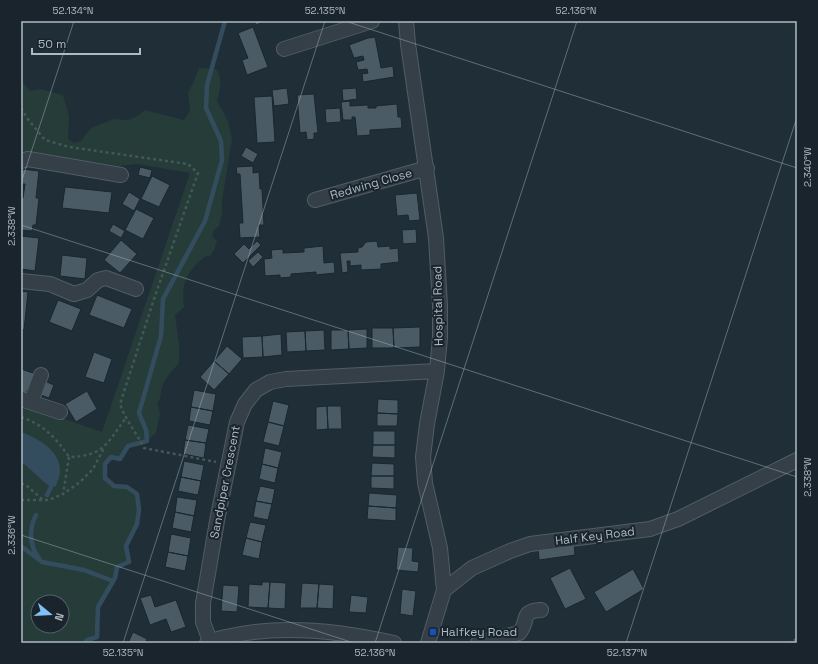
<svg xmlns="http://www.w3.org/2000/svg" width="818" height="664" viewBox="0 0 818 664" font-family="'Space Grotesk',sans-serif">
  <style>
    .green { fill: #253c39; fill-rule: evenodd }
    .water { fill: #344d5e }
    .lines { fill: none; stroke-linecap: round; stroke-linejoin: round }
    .stream { stroke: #344d5e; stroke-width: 4.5 }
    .building { fill: #4b5b66; stroke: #1b262e }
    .minor-casing { stroke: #515d65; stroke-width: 16 }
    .path { stroke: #425756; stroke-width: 2.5; stroke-dasharray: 3 3; stroke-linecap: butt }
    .minor { stroke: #343f48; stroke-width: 14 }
    .ticks { fill: none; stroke: #aebac4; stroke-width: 1; stroke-opacity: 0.45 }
    .transit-dot { fill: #1a4fb4; stroke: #19242c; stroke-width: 1.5 }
    .labels { text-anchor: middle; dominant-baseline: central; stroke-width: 4; stroke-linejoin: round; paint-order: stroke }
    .street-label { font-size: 12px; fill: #aebac4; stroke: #19242c }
    .poi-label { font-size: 12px; fill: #aebac4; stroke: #19242c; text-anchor: start }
    .neatline { fill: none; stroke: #aebac4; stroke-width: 1.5 }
    .ticks-label { font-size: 10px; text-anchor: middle; fill: #aebac4 }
  </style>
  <rect width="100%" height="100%" fill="#202e37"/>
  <path class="green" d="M199 68 216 69C223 77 220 91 217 101L228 121 232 139 222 201V213L219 226 214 230 212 236 217 241 214 250 210 256H206C187 271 181 282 184 307L175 315 179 344V363C173 370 165 378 162 387 160 393 162 398 157 403L160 414 156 433 147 441 128 446 120 459 111 457 105 464V478L114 486 127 487 137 494 139 510 137 524 126 546 129 562 117 567 115 576 99 606 97 637 87 640 85 643H21V404L102 432 190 173 137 164 120 166 66 158 21 157V80L30 91 40 89 63 95 69 116 68 139 74 143 81 141 91 128 114 119 127 120 136 117 145 110 184 120 188 114 190 108 188 93 194 81ZM38 602H62V626H38Z"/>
  <path class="water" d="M21 432C39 439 62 451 60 474 59 478 57 482 56 486L51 487C40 480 32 469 21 462Z"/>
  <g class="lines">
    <path class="stream" d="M47 495 51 487
      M36 515C29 528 29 546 39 558
      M21 546 42 562 84 570 113 581
      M85 643 87 640 97 637 98 607 115 578 117 567 129 562 126 546 137 524 139 510 137 494 127 487 114 486 105 478V464L111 457 120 459 128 446 147 441 146 430 139 413 161 336 163 299 205 221 222 160 221 141 206 108 207 85 225 21"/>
  </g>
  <path class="building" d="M254 21H266L256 25Z
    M253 27 268 67 247 75 242 60 248 58 238 33Z
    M375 37 381 68 393 66 394 77 363 82 362 74 368 73 367 69 358 70 356 62 364 60 363 56 354 58 349 45 368 38Z
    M287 88 289 104 274 106 272 90Z
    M356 88 357 99 343 101 342 89Z
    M314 94 318 133H314V139L307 140 306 132 300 133 297 95Z
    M272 96 275 142 257 143 254 97Z
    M350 101V106L368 105V108H376V106L397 104 398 117H401L402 128 370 130V135L357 136 355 117H352V120H343L341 102Z
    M340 108 341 122 326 123 325 109Z
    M246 147 258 154 253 163 241 156Z
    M253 166V173L259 172 260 189H262L264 225H259L260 237 240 238 239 223H243L240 174H237L236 167Z
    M140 167 152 170 150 178 138 175Z
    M21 169 39 171 36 198H39L36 225H33L32 231 21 230V198H23L25 184H21Z
    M152 176 170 185 159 207 141 199Z
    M65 187 112 192 109 213 62 208Z
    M129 192 140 199 134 211 122 204Z
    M417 193 420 220 409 221 408 215 397 216 395 195Z
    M136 209 154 218 143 239 125 230Z
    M113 224 125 231 121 238 109 231Z
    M416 229 417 243 403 244 402 230Z
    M21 236 39 238 35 271 21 269Z
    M121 240 137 254 120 273 104 260Z
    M257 241 261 245 243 263 234 254 244 244 249 249Z
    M377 241 378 247 390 246V249L398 248 399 262 381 264V269L361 270V265L350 266V261H347L348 272 342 273 340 253 358 252V248L362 247 366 242Z
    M323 246 324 263 334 262 335 273 316 275V272L291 274V277L280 278V275L265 276 264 259 272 258 271 250 283 249V253L304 252V248Z
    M258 252 263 257 253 267 248 261Z
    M62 255 87 258 85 279 60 276Z
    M21 291 28 292 24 330 21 329Z
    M97 295 132 309 124 328 89 315Z
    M58 300 81 309 72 331 49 322Z
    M420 327V347L394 348 393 328Z
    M372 328H393L394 348H372Z
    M367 329V348L349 349 348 330Z
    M324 330 325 350 306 351 305 331Z
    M331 330H348L349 349 331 350Z
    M305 331 306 351 287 352 286 332Z
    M281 334 282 355 263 357 262 336Z
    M262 336 263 357 243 358 242 337Z
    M227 346 242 359 229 374 214 361Z
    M94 352 112 359 104 383 85 377Z
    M214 361 229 374 214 390 200 377Z
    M21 369 36 374 35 377 54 385 49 398 27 390 26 394 21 392Z
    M194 390 216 394 213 411 191 407Z
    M87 391 97 409 76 422 65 404Z
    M378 399 398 400V414L377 413Z
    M273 401 289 405 284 426 268 422Z
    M327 406H341L342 429H328Z
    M327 406 328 429 316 430V407Z
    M191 407 213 411 210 425 189 421Z
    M377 413 398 414 397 426H377Z
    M268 422 284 426 279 446 263 442Z
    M188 425 209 429 206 443 185 440Z
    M373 431H395V445H373Z
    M185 440 206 443 204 458 183 454Z
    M373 445H395V458L372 457Z
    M265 448 282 452 278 468 262 464Z
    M184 461 204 465 201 481 181 477Z
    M372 463 394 464V476H371Z
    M262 464 278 468 275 483 259 479Z
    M371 476H394V489L371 488Z
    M181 477 201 481 198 495 178 491Z
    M260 486 275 489 272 504 256 501Z
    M369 493 397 495 396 508 368 506Z
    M177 497 197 500 194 516 175 512Z
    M256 501 272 504 268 520 253 517Z
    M368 506 396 508V521L367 519Z
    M175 512 194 516 191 532 172 528Z
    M250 522 266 525 262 542 246 538Z
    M171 534 191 538 188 556 168 552Z
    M246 538 262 542 259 559 242 555Z
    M574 543 575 555 539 560 538 547Z
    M398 547 413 548 412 561 419 562 418 572 396 570Z
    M168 552 188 556 185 571 165 567Z
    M570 568 586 599 565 609 550 578Z
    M633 569 644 589 606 612 594 592Z
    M262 582H270L268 608 248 607 249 584 262 585Z
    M270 582 286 583 285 609 268 608Z
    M302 583 319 584 317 608H300Z
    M319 584 334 585 333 609 317 608Z
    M223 585 239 586 237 612 221 611Z
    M402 589 416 591 413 616 400 614Z
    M151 595 155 607 176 600 186 627 171 632 166 619 150 625 140 598Z
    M351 595 368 597 366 613 349 612Z
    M133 632 147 639 145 643H128Z"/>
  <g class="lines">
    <g class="minor-casing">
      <path id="minor" d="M406 21 408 44 436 238 440 306V337L437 371 427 424 423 457 425 483 440 548 444 590
        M284 49 372 21
        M21 161 28 159 121 175
        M315 200 427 168
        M21 281 50 284 74 294 87 290 98 280 106 278 136 289
        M21 399 60 412
        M31 402 41 375
        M210 641 203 622V603L217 521 237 422 245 404 256 390 270 382 286 379 437 371
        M207 643C214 639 223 638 231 636 284 624 341 631 394 643
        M428 643 444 590 472 568 510 551 530 544 650 529 678 519 797 460
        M478 643 519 633C530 621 519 611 541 610"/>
    </g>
    <path class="path" d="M21 108 27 118 45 140 69 147 188 164 198 173 155 296 120 404C126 421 136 432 144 448L216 462
      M21 417C44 425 55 437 69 457 103 456 107 444 125 419
      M69 457 63 494 80 482 93 469 104 448
      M21 483 27 486 43 500
      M21 500H49L63 494
      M788 643 797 639"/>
    <use href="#minor" class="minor"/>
  </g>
  <path class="ticks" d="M345 21 797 168M21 183 74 21M21 225 797 477M21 535 354 643M123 643 325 21M375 643 577 21M626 643 797 117"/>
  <rect class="transit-dot" x="429" y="628" width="8" height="8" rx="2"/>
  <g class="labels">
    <g class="street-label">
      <text transform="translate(371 184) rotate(-16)">Redwing Close</text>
      <text transform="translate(438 306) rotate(-91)">Hospital Road</text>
      <text transform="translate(225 482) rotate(-79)">Sandpiper Crescent</text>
      <text transform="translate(595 536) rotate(-7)">Half Key Road</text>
    </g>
    <g class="poi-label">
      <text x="441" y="632">Halfkey Road</text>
    </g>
  </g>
  <rect width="818" height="664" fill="none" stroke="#19242c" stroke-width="44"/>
  <g transform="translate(50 614) rotate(108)"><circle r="19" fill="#19242c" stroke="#556069"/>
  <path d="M0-3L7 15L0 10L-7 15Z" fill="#81c2f6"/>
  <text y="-6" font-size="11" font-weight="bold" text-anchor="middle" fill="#aebac4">N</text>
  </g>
  <path d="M32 48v6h108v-6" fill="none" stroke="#aebac4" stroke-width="2"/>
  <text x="38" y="48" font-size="12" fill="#aebac4" stroke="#19242c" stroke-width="3" paint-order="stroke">50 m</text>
  <rect x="22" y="22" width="774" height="620" class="neatline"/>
  <g class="ticks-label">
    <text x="73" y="14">52.134°N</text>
    <text x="325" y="14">52.135°N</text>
    <text x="576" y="14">52.136°N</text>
    <text transform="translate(807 167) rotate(-90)" y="4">2.340°W</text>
    <text transform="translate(11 226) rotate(-90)" y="4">2.338°W</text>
    <text transform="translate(807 477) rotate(-90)" y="4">2.338°W</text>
    <text transform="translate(11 535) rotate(-90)" y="4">2.336°W</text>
    <text x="123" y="656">52.135°N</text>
    <text x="375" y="656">52.136°N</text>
    <text x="627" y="656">52.137°N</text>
  </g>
</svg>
